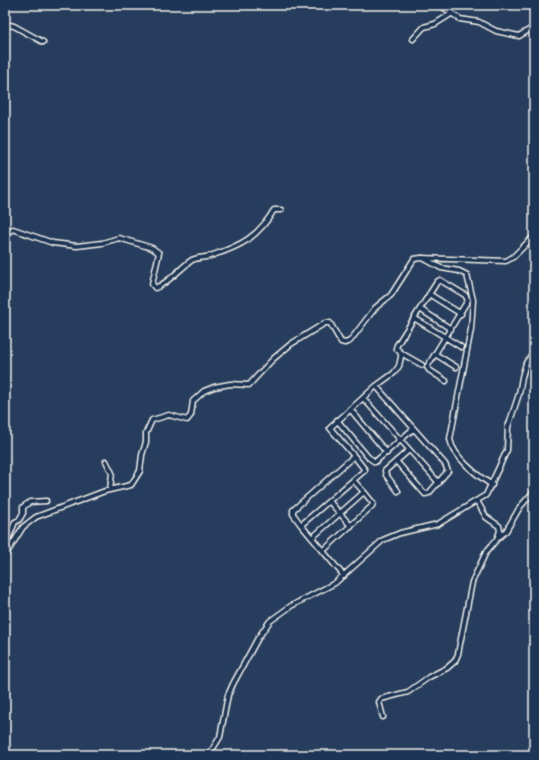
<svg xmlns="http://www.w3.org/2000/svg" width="539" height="760" viewBox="0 0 539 760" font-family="Kalam,sans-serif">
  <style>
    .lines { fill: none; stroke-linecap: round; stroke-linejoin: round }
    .minor-casing { stroke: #f4f1e8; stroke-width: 7 }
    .minor { stroke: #1d3557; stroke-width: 4 }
  </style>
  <rect width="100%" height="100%" fill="#263d5d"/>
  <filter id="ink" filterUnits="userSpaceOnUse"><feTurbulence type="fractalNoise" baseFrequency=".025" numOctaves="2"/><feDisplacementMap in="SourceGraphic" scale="8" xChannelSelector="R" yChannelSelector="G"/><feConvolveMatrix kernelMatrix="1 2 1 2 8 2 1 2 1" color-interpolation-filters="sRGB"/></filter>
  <g filter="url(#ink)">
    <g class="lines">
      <g class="minor-casing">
        <path id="minor" d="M440 5 460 19 479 22 496 31 519 36 534 27
          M5 24 14 26 43 42
          M413 39 424 27 435 24 451 14
          M5 234 13 229 53 243 77 246 102 243 119 238 152 248 159 253 152 284 155 288C169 283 179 269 192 260 198 257 207 258 213 255 241 246 258 237 274 210H281
          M423 258 441 268 459 271 467 275 473 300 471 329 450 439C453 457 478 476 492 485
          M429 294 461 314
          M420 309 451 329
          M414 318 461 347
          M401 353 422 365
          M435 354 456 367
          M376 386 445 464 448 471 429 493 425 494 396 461
          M363 398 439 483
          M350 409 387 453
          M337 420 368 457 375 462 413 429
          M106 461 112 473 110 490
          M398 491 386 475 385 471 409 450
          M329 501 351 526
          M301 525 293 514V510L354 456 330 428 376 386 394 373 399 366 401 357V353L396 348 397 345 437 282 440 280 465 295 468 300 427 367 429 370 446 381
          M313 537 364 492 353 480
          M497 539 506 531 520 507 534 491
          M5 547 15 522 19 520 23 513V507L30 502 46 501
          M324 550 372 506 373 503 364 492
          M5 556 23 527 36 517 105 491 131 485 140 471 142 455 146 442V433L152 420 169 415 187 420 191 415 193 401 204 391 214 387 230 384 249 385 273 359 291 344 325 323H330L341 342 345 343 350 341 375 308 391 295 414 259 421 258 506 261 513 257 534 236
          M344 576 301 525 365 470 354 456
          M383 717 379 702 381 699 408 692 429 677 447 668 455 661 458 654 472 582 486 552 497 539 500 531 499 526 486 517 477 501
          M209 755 220 737 228 695 233 684 258 638 270 621 291 606 335 583 383 540 400 533 438 524 486 495 507 450 508 427 519 394 522 377 526 363 534 351"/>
      </g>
      <use href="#minor" class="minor"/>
    </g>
  </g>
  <rect width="539" height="760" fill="none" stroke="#1d3557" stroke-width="20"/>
  <rect x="10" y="10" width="519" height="740" fill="none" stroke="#f4f1e8" stroke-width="1.5" filter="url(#ink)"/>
</svg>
